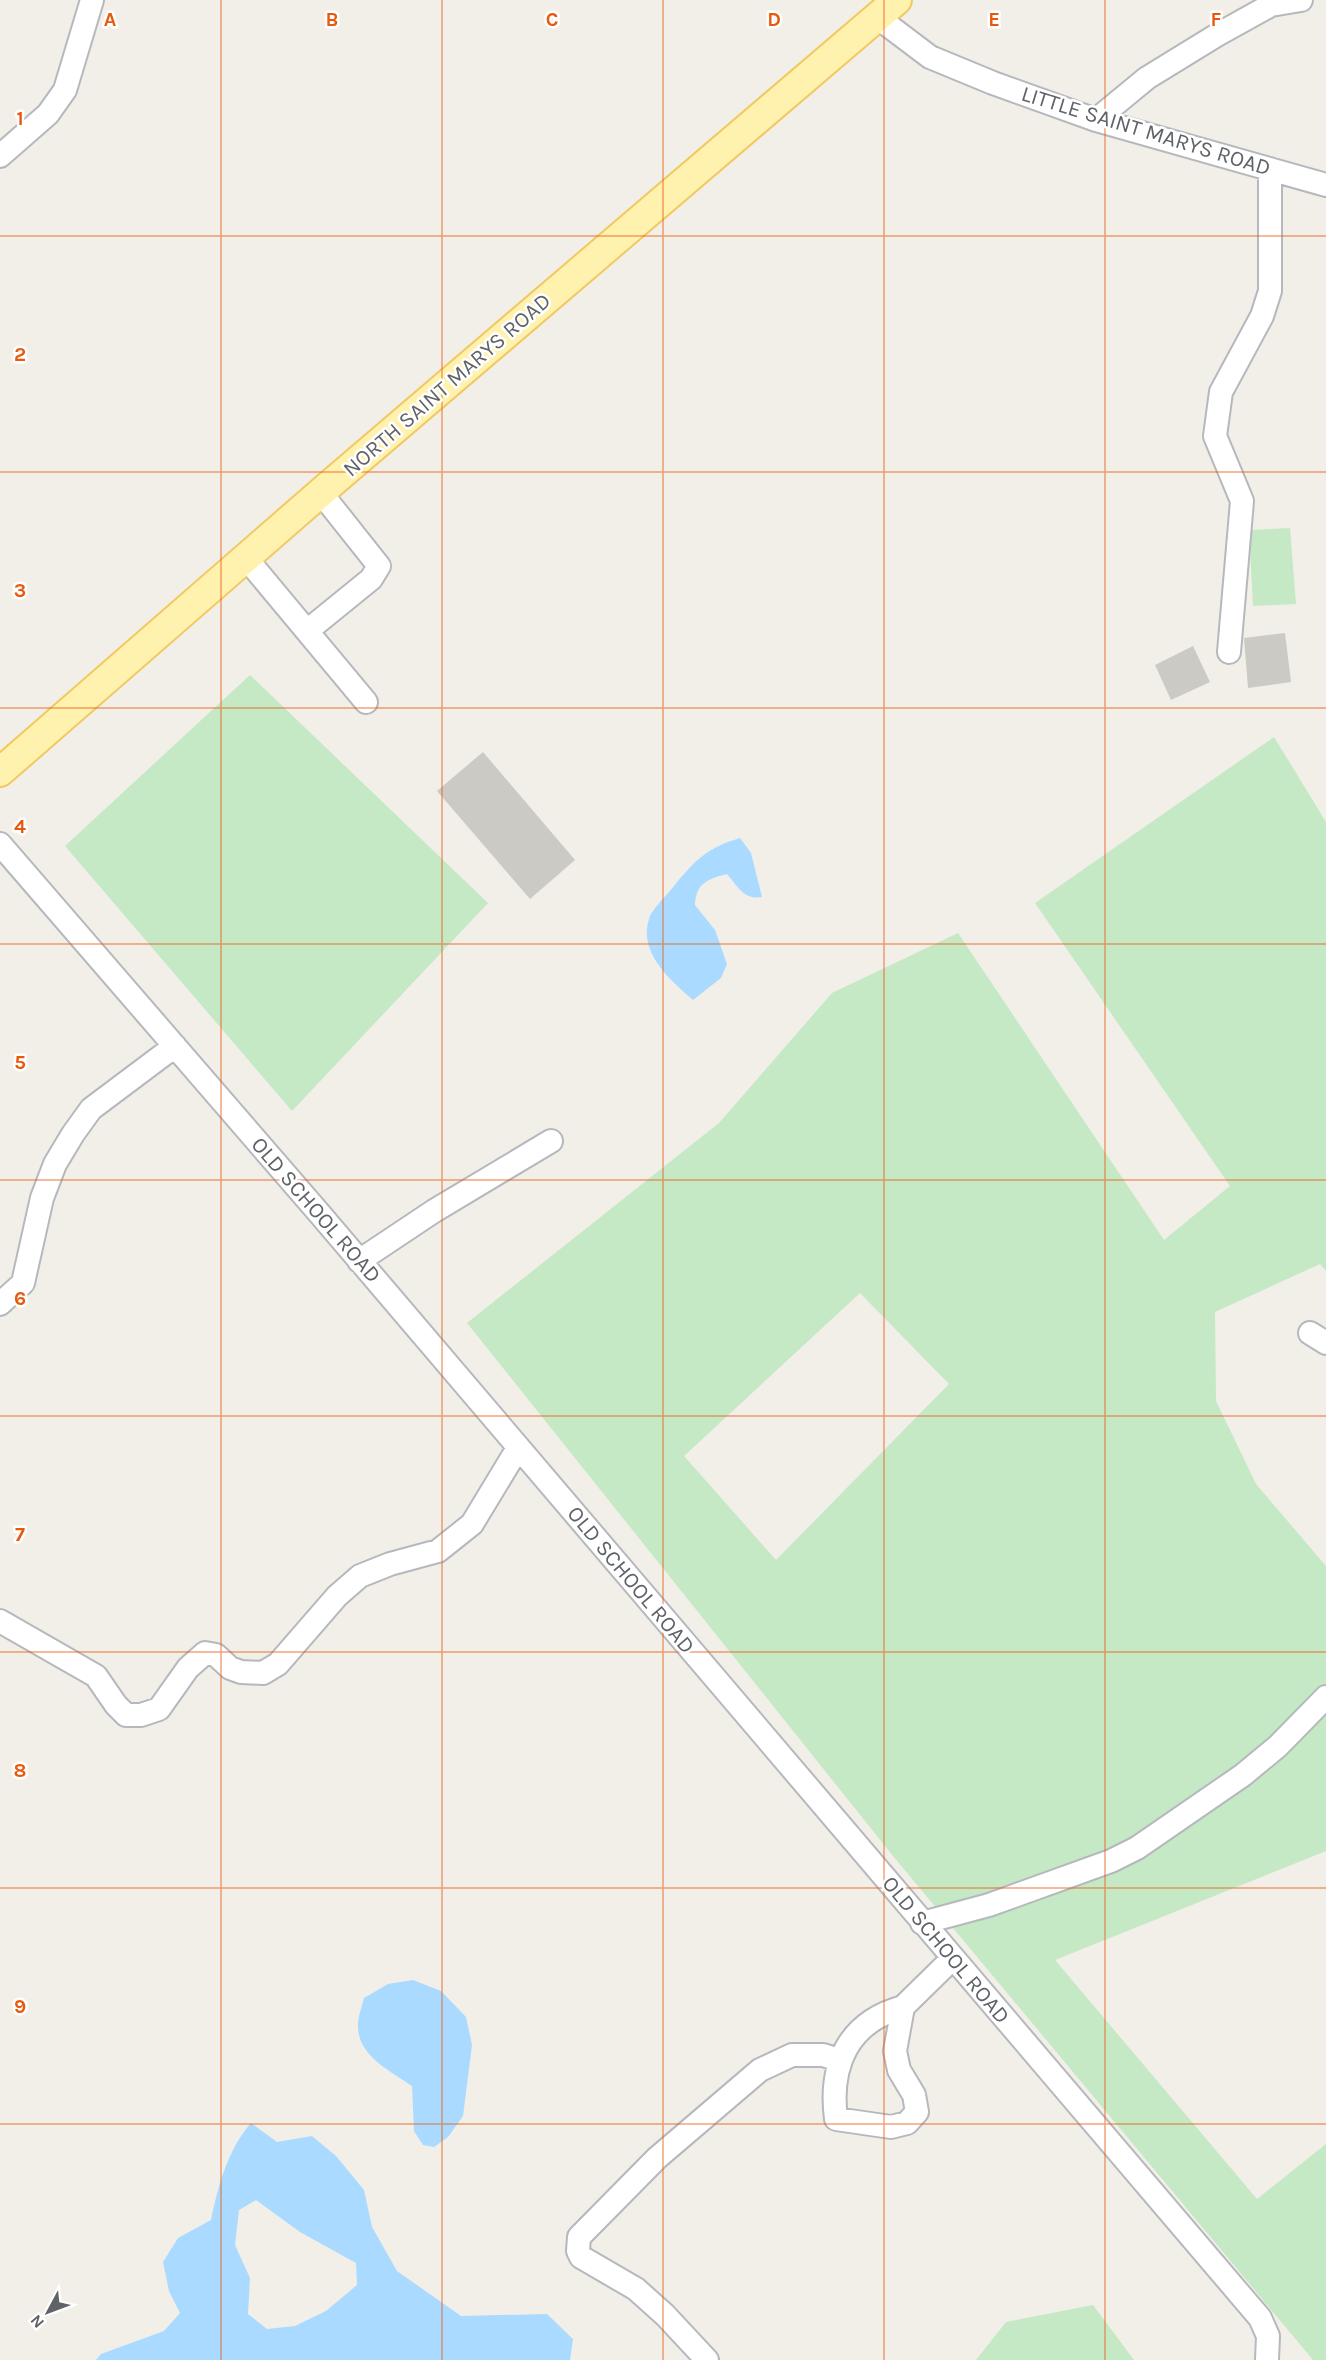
<svg xmlns="http://www.w3.org/2000/svg" width="1326" height="2360" viewBox="0 0 1326 2360" font-family="Karla,sans-serif">
  <style>
    .green { fill: #c5e8c5; fill-rule: evenodd }
    .water { fill: #aadaff; fill-rule: evenodd }
    .building { fill: #cccac5 }
    .lines { fill: none; stroke-linecap: round; stroke-linejoin: round }
    .minor-casing { stroke: #b5b8bc; stroke-width: 26 }
    .major-casing { stroke: #f2c960; stroke-width: 32 }
    .minor { stroke: #fff; stroke-width: 22 }
    .major { stroke: #fff2af; stroke-width: 28 }
    .grid { fill: none; stroke: #e8590c; stroke-width: 1.5; stroke-opacity: 0.55 }
    .labels { text-anchor: middle; dominant-baseline: central; stroke-width: 5; stroke-linejoin: round; paint-order: stroke }
    .street-label { font-size: 22px; fill: #5f6368; stroke: #fff }
    .grid-label { font-size: 20px; text-anchor: middle; font-weight: bold; fill: #e8590c; stroke: #fff; stroke-width: 5; stroke-linejoin: round; paint-order: stroke }
  </style>
  <rect width="100%" height="100%" fill="#f1efe8"/>
  <path class="green" d="M1290 528 1296 604 1253 606 1249 530Z
    M250 675 488 903 292 1111 65 846Z
    M1274 737 1326 822V1271L1320 1264 1215 1312 1216 1401 1256 1484 1326 1566V1851L1055 1960 1257 2199 1326 2144V2360H1313L893 1856 467 1323 719 1123 832 993 958 933 1164 1240 1230 1186 1035 903ZM860 1293 949 1384 776 1560 684 1456Z
    M1093 2305 1134 2360H976L1006 2322Z"/>
  <path class="water" d="M740 838 751 853 762 897C744 900 738 887 727 874 708 879 696 883 695 905L715 930 727 964 721 978 693 1000C671 981 638 953 649 919 651 910 668 894 674 886 696 859 707 848 740 838Z
    M413 1980 441 1991 466 2017 472 2045 463 2116 448 2137 434 2147 423 2145 414 2131 412 2086C391 2071 357 2056 358 2025 358 2017 362 2006 364 1998L388 1984Z
    M251 2123 277 2142 312 2136 336 2156 364 2190 372 2227 397 2271 461 2316 547 2314 573 2339 570 2360H96L101 2354 164 2331 180 2313 169 2291 163 2262 178 2238 211 2220C218 2186 228 2149 251 2123ZM256 2200 300 2232 356 2263 357 2285 326 2311 295 2326 267 2329 248 2314 250 2278 235 2245 239 2210Z"/>
  <path class="building" d="M1285 633 1291 682 1248 688 1244 638Z
    M1193 646 1210 682 1171 700 1155 665Z
    M483 752 575 860 530 899 437 791Z"/>
  <g class="lines">
    <g class="minor-casing">
      <path id="minor" d="M877 17 930 57 993 83 1096 120 1326 185
        M1096 120 1147 78 1217 35 1271 5 1301 0
        M0 156 48 114 65 90 92 0
        M246 558 366 702
        M307 631 371 579 379 566 321 493
        M1229 652 1242 501 1215 436 1221 392 1262 316 1270 291V169
        M0 844 319 1213 1260 2318 1268 2336 1267 2360
        M359 1261 434 1211 551 1141
        M0 1304 23 1283 42 1198 55 1164 73 1134 91 1109 175 1046
        M1310 1333 1326 1343
        M0 1621 96 1676 116 1705 126 1715H141L159 1709 188 1668 205 1653 216 1655 230 1668 241 1672 263 1673 278 1664 337 1596 360 1576 390 1564 438 1551 472 1524 518 1448
        M922 1923 989 1905 1111 1861 1137 1848 1243 1775 1278 1746 1326 1697
        M903 2007C848 2022 829 2065 836 2119L891 2127 907 2123 917 2112 914 2095 899 2070 895 2051 903 2007 953 1958
        M707 2360 665 2315 636 2289 581 2257 578 2251 579 2237 657 2158 760 2070 792 2055H823L839 2060"/>
    </g>
    <g class="major-casing">
      <path id="major" d="M0 772 327 487 897 0"/>
    </g>
    <use href="#minor" class="minor"/>
    <use href="#major" class="major"/>
  </g>
  <path class="grid" d="M221 0V2360M442 0V2360M663 0V2360M884 0V2360M1105 0V2360M0 236H1326M0 472H1326M0 708H1326M0 944H1326M0 1180H1326M0 1416H1326M0 1652H1326M0 1888H1326M0 2124H1326"/>
  <g class="labels">
    <g class="street-label">
      <text transform="translate(1146 131) rotate(17)">LITTLE SAINT MARYS ROAD</text>
      <text transform="translate(447 385) rotate(-41)">NORTH SAINT MARYS ROAD</text>
      <text transform="translate(316 1210) rotate(49)">OLD SCHOOL ROAD</text>
      <text transform="translate(631 1580) rotate(50)">OLD SCHOOL ROAD</text>
      <text transform="translate(946 1950) rotate(50)">OLD SCHOOL ROAD</text>
    </g>
  </g>
  <g class="grid-label">
    <text x="110" y="26">A</text>
    <text x="332" y="26">B</text>
    <text x="552" y="26">C</text>
    <text x="774" y="26">D</text>
    <text x="994" y="26">E</text>
    <text x="1216" y="26">F</text>
    <text x="20" y="125">1</text>
    <text x="20" y="361">2</text>
    <text x="20" y="597">3</text>
    <text x="20" y="833">4</text>
    <text x="20" y="1069">5</text>
    <text x="20" y="1305">6</text>
    <text x="20" y="1541">7</text>
    <text x="20" y="1777">8</text>
    <text x="20" y="2013">9</text>
  </g>
  <g transform="translate(48 2312) rotate(229)" stroke="#ffffff" stroke-width="4.5" paint-order="stroke">
  <path d="M0-4.5L10 22L0 15L-10 22Z" fill="#5f6368"/>
  <text y="-9" font-size="16" font-weight="bold" text-anchor="middle" fill="#5f6368">N</text>
  </g>
</svg>
